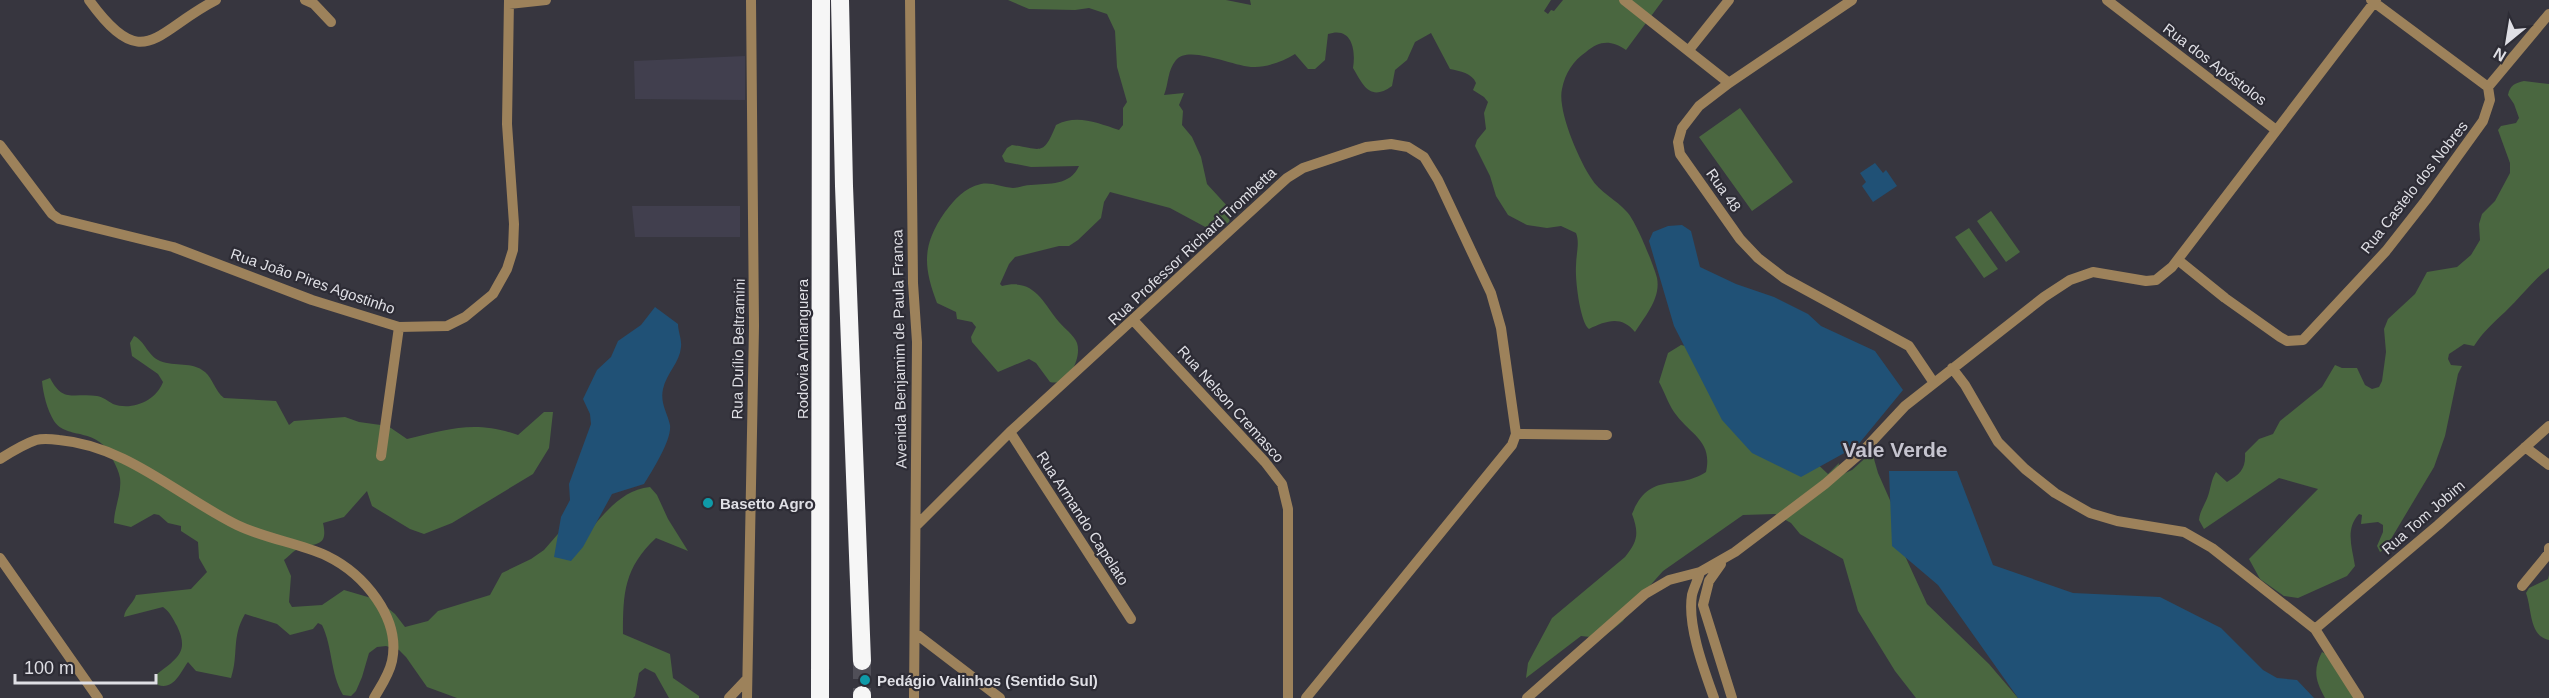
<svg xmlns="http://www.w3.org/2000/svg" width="2549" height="698" viewBox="0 0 2549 698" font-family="Arial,sans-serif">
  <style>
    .built { fill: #413f4e }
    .green { fill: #4a6740 }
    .water { fill: #205176 }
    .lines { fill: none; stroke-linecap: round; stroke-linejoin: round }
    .motorway-tunnel { stroke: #504f58; stroke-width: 18; stroke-dasharray: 18 9; stroke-linecap: butt }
    .minor { stroke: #9d825b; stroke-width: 10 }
    .motorway { stroke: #f6f6f6; stroke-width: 18 }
    .culture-dot { fill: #0f9aa8; stroke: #2d2c35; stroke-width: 2 }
    .labels { text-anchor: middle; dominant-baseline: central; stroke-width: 4.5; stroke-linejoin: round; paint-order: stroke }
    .street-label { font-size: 15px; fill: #dfdfe5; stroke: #2d2c35 }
    .poi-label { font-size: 15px; font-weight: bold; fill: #dfdfe5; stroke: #2d2c35; text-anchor: start }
    .district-label { font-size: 21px; font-weight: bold; fill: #c5c4cf; stroke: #2d2c35 }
  </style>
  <rect width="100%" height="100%" fill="#37363f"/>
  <path class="built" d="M745 56V100L635 99 634 61Z
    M632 206H740V237H635Z"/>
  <path class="green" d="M1008 0H1226L1251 5 1250 0H1551L1544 11 1548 14 1551 10 1554 11 1563 0H1663L1626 50C1611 40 1600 40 1586 52 1573 61 1565 73 1562 89 1557 110 1579 160 1591 178 1599 192 1617 200 1627 212 1636 221 1654 266 1657 278 1661 298 1645 316 1635 332 1621 315 1606 321 1589 329 1580 322 1575 279 1576 266 1576 254 1580 243 1576 233L1561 226 1547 228 1527 225 1508 215 1496 196 1490 176 1475 146 1477 140 1486 129 1484 113 1488 102 1484 97 1473 90 1476 83C1472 73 1460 71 1450 69L1431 33 1415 42 1407 60 1395 70 1392 86C1370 102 1363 85 1353 68 1356 50 1352 26 1328 34L1325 60 1315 69H1308L1295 54C1284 61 1268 67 1255 67 1236 68 1189 44 1176 60 1167 71 1169 83 1164 95L1184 93 1179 105 1183 111 1182 125 1192 137 1201 157 1207 184 1229 208 1231 215 1229 222 1221 228 1209 229 1170 208 1110 192 1104 202 1101 218 1078 240 1069 246H1059L1015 257 1009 264 1000 284 1002 286C1034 278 1042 301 1059 322 1064 328 1074 335 1077 343 1082 358 1068 387 1050 382L1036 363 1029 359 998 372 972 342 971 337 976 327 972 322 957 319 956 312 937 303C923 266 922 245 945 212 955 199 964 188 981 184 992 182 1001 187 1013 188 1018 188 1025 185 1031 185 1049 183 1070 186 1079 166L1031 167 1005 162 1002 156 1007 148 1012 145C1042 149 1043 157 1056 125 1077 114 1097 123 1119 130L1123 125V108L1127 102 1117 67 1115 31 1107 14 1089 8 1075 10 1029 9Z
    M2524 81 2549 84V268C2532 281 2521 297 2505 312 2493 323 2483 332 2474 346L2464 344 2449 354 2448 359 2451 365 2462 366 2458 374 2445 436 2434 467 2385 549 2380 552 2377 546 2383 532V525L2378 522 2361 524 2362 515 2359 514C2345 529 2352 547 2355 566L2347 576 2298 598 2284 596 2260 579 2249 559 2318 489 2279 478 2204 529 2199 520C2200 510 2205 505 2208 496 2211 487 2211 480 2216 472L2227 482C2240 474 2246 469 2245 453L2259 439 2273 434 2280 421 2322 387 2335 365 2342 368H2357L2365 385 2372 389 2379 387 2382 381 2386 352 2384 329 2388 319 2415 294 2427 272 2457 267 2471 255 2480 240 2479 224 2482 214 2495 201 2510 173V163L2498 130 2501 126 2516 123 2519 118 2514 104 2508 95C2510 85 2515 83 2524 81Z
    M1740 108 1793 182 1752 211 1699 137Z
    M1991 211 2020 252 2006 262 1977 221Z
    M1969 228 1998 269 1984 278 1955 237Z
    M134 336C145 341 147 355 160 361 175 367 192 361 205 372 213 379 215 391 224 398L276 401 289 425 294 421 345 417 359 422 388 426 407 439C449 429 475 420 518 435L544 412H553L549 448 533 474 452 523 424 534 410 529 372 506 367 491 344 517 323 523C329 550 313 541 296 550 292 552 288 557 284 560L291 576 289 602 292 607 322 605 344 590 378 600 395 614 405 627 428 621 438 611 490 595 502 573 531 559 544 550 564 527 589 531C606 512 622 490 650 487L657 495 668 519 688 551 656 538C624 568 623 593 623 634L670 654 673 678 699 696V698H669L655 673 645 668 639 673 635 696 633 698H457L427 687 406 657 399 650 386 646 377 647 369 653 362 677 356 691 351 696 343 695C330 673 333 648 322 625L318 623 313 629 290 635 277 624 245 614C231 638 239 654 231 678L196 671 188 662C180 673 174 690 158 685L156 675C176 659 190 653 177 626 173 619 170 612 163 607L124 617C125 608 133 604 136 595L191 589 207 572 199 558 198 542 181 531V526L168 523 159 515 154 514 131 527 114 523C114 508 122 493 120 478 119 472 116 466 113 460 99 425 67 441 54 421 47 410 43 393 42 381L50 378C63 403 73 393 97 396 103 397 108 401 113 404 132 411 156 401 163 382L158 374 132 356 130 343Z
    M1681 345 1694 348 1828 474 1839 463 1838 469 1843 474 1852 470 1872 452 1878 473 1893 507 1900 545 1927 604 1989 664 2018 698H1916L1895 671 1858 611 1843 559 1800 534 1791 523 1775 514 1743 515 1663 571 1631 607 1623 621 1612 630 1600 638 1581 636 1526 678 1528 663 1552 618 1625 557C1638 541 1639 533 1632 514 1650 470 1675 492 1706 472 1713 440 1690 435 1674 412 1668 403 1664 391 1659 382L1668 353Z
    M2549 575V640C2529 636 2532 609 2526 593L2529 588 2548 579Z
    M2322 652 2334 658 2359 698H2325C2315 680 2313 670 2322 652Z"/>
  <path class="water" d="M1875 163 1883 173 1886 170 1897 186 1873 202 1862 186 1866 182 1860 173Z
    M1682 225 1691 231 1700 267 1736 284 1774 297 1808 314 1821 326 1875 351 1903 390 1857 446 1801 477 1752 453 1722 420 1674 326 1649 241 1653 232 1668 226Z
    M655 307 678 324C678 331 682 340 681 347 680 362 666 374 663 389 660 403 667 412 670 425 672 440 652 471 644 484L612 494 583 547 571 561 554 557 561 517 570 500 569 484 591 424 590 414 583 399 597 370 611 357 618 341 641 325Z
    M1889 471H1957L1993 565 2073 593 2160 597 2221 628 2263 670 2277 678 2297 680 2314 698H2018L1938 585 1892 546Z"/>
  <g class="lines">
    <path class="motorway-tunnel" d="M862 661V695"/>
    <path class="minor" d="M89 0C144 76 155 31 216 0
      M305 0 314 4 331 22
      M910 0 913 283 917 342 914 698
      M1624 0 1729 83
      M1852 0 1729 83 1699 106 1682 128 1678 142 1680 154 1740 239 1758 258 1784 278 1909 346 1934 383
      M2107 0 2276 130
      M2371 0 2488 87
      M509 4 546 0
      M1689 50 1729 0
      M0 145 52 214 59 219 173 247 312 300 399 327 447 326 465 317 493 294 507 269 513 250 514 224 507 124 509 0
      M2178 260 2225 298 2280 337 2287 341 2303 340 2386 251 2426 200 2483 121 2490 100 2488 87 2549 14
      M1133 320 1265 462 1282 484 1288 509V698
      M1952 368 1965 385 1998 442 2025 469 2055 493 2090 513 2117 521 2184 532 2212 548 2315 629 2359 698
      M1010 432 1131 619
      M1516 434 1607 435
      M2525 447 2549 465
      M381 456 399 327
      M0 459C11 452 24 444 36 440 43 438 52 439 59 440 127 446 178 496 237 525 266 539 299 543 327 556 364 574 401 618 392 661 389 675 381 686 374 698
      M917 525 1010 432 1287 178 1303 168 1366 147 1391 144 1408 147 1424 157 1438 180 1491 293 1501 328 1516 434 1512 445 1306 698
      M0 558 98 698
      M1721 564 1709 581 1703 605 1732 698
      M1700 572C1698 580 1694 587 1692 595 1687 625 1704 670 1714 698
      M2522 586 2549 553V548
      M2315 629 2438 525 2549 426
      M915 633 1000 698
      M729 698 747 679
      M747 698 754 326 751 0
      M1527 698 1645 594 1669 580 1700 572 1735 552 1825 484 1863 451 1905 406 2044 297 2070 280 2093 272 2146 281 2156 280 2172 267 2376 0"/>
    <path class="motorway" d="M840 0 844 186 862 661
      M820 698 821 0
      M862 698V695"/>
  </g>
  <g class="culture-dot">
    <circle cx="708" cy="503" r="6"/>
    <circle cx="865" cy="680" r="6"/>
  </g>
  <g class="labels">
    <g class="street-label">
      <text transform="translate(2215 64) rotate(37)">Rua dos Apóstolos</text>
      <text transform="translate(2414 187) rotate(-52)">Rua Castelo dos Nobres</text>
      <text transform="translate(1724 190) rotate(55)">Rua 48</text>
      <text transform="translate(1192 246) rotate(-43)">Rua Professor Richard Trombetta</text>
      <text transform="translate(313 281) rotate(19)">Rua João Pires Agostinho</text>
      <text transform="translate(738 349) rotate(-89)">Rua Duílio Beltramini</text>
      <text transform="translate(802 349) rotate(-90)">Rodovia Anhanguera</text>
      <text transform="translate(899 349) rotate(-91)">Avenida Benjamim de Paula Franca</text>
      <text transform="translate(1231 404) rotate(48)">Rua Nelson Cremasco</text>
      <text transform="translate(2423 517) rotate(-41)">Rua Tom Jobim</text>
      <text transform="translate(1083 518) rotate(57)">Rua Armando Capelato</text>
    </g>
    <g class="poi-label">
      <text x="720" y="503">Basetto Agro</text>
      <text x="877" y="680">Pedágio Valinhos (Sentido Sul)</text>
    </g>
    <g class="district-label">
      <text x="1895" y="449">Vale Verde</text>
    </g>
  </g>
  <g transform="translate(2507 42) rotate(210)" stroke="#2d2c35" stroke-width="4.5" paint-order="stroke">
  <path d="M0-4.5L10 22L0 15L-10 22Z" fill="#dfdfe5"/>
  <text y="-9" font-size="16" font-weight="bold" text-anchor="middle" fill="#dfdfe5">N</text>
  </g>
  <path d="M15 674v9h141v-9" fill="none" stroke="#dfdfe5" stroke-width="3"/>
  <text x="24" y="674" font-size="18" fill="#dfdfe5" stroke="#2d2c35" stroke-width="4.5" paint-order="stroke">100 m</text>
</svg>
